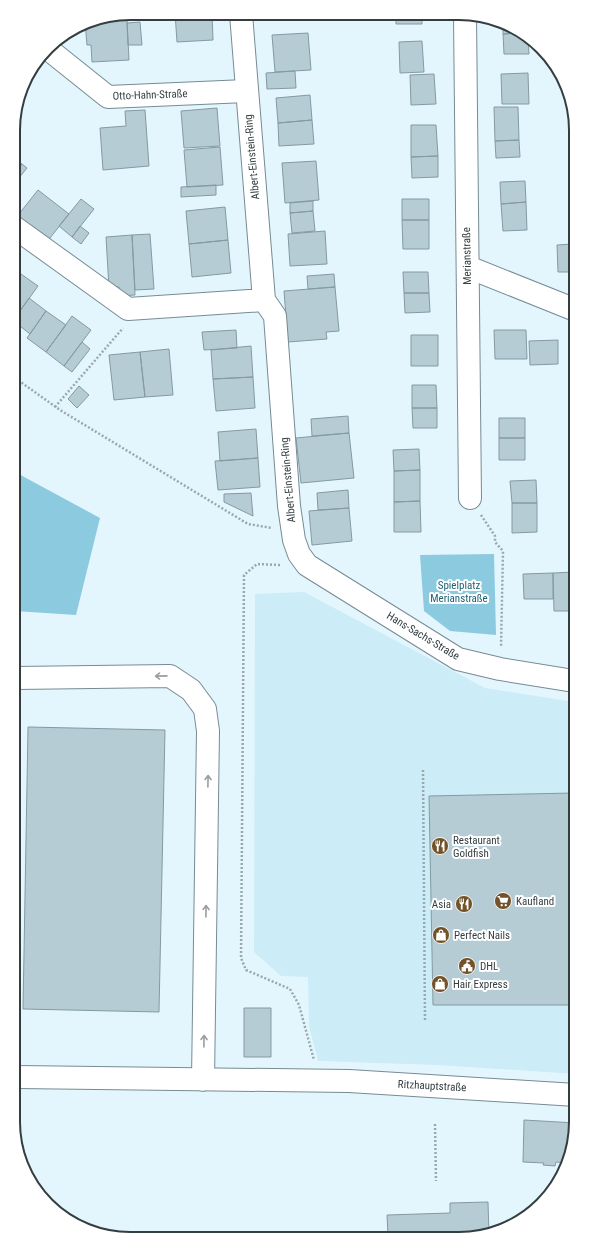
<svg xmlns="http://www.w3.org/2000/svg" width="589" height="1252" viewBox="0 0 589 1252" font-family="'Roboto Condensed',sans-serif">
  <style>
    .built { fill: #ccecf8 }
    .green { fill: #8ccae0 }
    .building { fill: #b5ccd4; stroke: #849aa2 }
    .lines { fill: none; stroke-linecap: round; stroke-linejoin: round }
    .minor-casing { stroke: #768b93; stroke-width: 24 }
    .path { stroke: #99a8ad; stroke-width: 2.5; stroke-dasharray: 2 2; stroke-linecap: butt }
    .minor { stroke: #fff; stroke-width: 22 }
    .oneway { stroke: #9a9ea0 }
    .labels { text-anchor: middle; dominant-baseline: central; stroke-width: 4; stroke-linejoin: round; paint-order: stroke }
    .street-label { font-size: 11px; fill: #343e41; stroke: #fff }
    .park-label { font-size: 11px; fill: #1e6175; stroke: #fff }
    .poi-label { font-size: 11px; fill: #343e41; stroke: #fff; text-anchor: start }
    .rim { fill: none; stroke: #343e41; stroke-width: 2 }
  </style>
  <rect width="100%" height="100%" fill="#e4f6fd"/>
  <path class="built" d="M304 592 485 688 574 702 576 1074 438 1065 318 1061 309 1026 308 977 281 976 254 952 255 594Z"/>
  <path class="green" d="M15 472 100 518 76 615 15 611Z
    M494 554 496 635 450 631 424 611 420 555Z"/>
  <path class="building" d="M175 13 212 14 213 40 177 42Z
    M396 15H422V24H396Z
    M127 20 129 60 92 62 91 45H87L85 22Z
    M140 22 142 45H128L127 23Z
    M503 25 518 33 503 34Z
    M308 33 311 70 275 72 272 35Z
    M518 33 528 38 529 54H504L503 34Z
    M422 41 424 72 400 73 399 42Z
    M33 67 37 71 22 87 25 78Z
    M295 71 296 88 267 89 266 73Z
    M528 73 529 104H502L501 74Z
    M434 74 436 104 411 105 410 75Z
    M310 95 312 120 278 123 276 98Z
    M494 107H518L519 140 495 141Z
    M217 108 220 146 184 148 181 111Z
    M145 110 149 166 103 170 100 128 126 126 125 111Z
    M312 120 314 144 279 146 278 123Z
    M411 125H436L438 156 411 157Z
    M519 140 520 157 496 158 495 141Z
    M220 147 223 185 187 187 184 150Z
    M438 156V177L412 178 411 157Z
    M14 158 22 164 14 173Z
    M316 161 319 200 285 203 282 163Z
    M22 164 27 168 14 184V173Z
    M525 181 526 202 501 204 500 182Z
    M216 185V195L181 197V187Z
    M38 190 69 214 46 243 15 219Z
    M81 199 94 209 72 237 59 226Z
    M402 199H429V220H402Z
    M313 201V211L290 213V203Z
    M526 202 527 230 503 231 501 204Z
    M225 207 228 240 189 244 186 211Z
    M313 211 315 231 292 233 290 213Z
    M402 220H429V249H403Z
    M80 226 89 233 81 244 72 237Z
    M325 231 327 264 290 266 288 234Z
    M150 234 154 289 135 290 132 235Z
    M132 235 135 295 119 296V287L109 288 106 237Z
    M228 240 231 273 192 277 189 244Z
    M572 244 573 272H558L557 245Z
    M403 272H428L429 293H404Z
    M21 274 38 286 15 318 14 282Z
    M334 274 335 287 308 289 307 276Z
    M335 287 339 331 326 332 327 339 288 342 284 291Z
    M404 293H429L430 312 405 313Z
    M29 298 46 311 30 334 15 322V318Z
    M46 311 66 325 46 352 27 338Z
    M72 316 91 330 64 366 46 352Z
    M236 330 237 348 204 350 202 332Z
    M494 330H526L527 359H495Z
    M411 335H438V366H411Z
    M558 340V364L530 365 529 341Z
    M82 342 90 349 72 372 64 366Z
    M251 346 253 377 213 379 211 350Z
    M169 349 173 395 145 397 140 352Z
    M140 352 145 397 114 400 109 355Z
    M253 377 255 408 216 411 213 379Z
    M412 385H436L437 408H412Z
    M79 386 89 395 77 408 68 399Z
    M412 408H437V428H413Z
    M348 416 349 433 312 436 311 419Z
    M499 418H525V438H499Z
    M256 429 258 458 220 461 218 432Z
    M349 433 354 478 301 483 296 438Z
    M499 438H525V460H499Z
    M419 449 420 470 394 471 393 450Z
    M258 458 260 487 218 490 215 461Z
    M420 470V501L394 502V471Z
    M536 480 537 503H512L510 481Z
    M348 490 349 508 318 510 317 493Z
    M251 493 253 516 224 502V494Z
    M420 501 421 532H394V502Z
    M512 503H537V532L512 533Z
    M349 508 352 541 312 545 309 511Z
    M574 572V611H554L553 573Z
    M553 573V599H524L523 574Z
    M28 727 165 730 159 1012 23 1009Z
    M574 793 575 1005H433L429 796Z
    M244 1008H271V1057H244Z
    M524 1120 576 1123V1130L568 1163 556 1162 555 1166 543 1165 544 1163 523 1162Z
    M488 1202 489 1235H388L387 1215 450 1213V1203Z"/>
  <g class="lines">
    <g class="minor-casing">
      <path id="minor" d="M241 14 264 300 275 316 289 506 294 540 299 554 307 565 458 659 500 669 574 681
        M465 15 470 498
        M48 49 108 97 246 91
        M14 227 128 309 264 300
        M468 267 573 309
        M16 678 170 676 191 690 205 709 208 731 203 1080
        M17 1077 349 1081 576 1095"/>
    </g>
    <path class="path" d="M14 263 20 256
      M15 378 60 410 248 524 272 528
      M55 407 123 328
      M481 515 495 536V542L503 551 501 647
      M280 565 257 564 244 575 241 958 246 970 290 989 299 1005 314 1060
      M423 770 425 1022
      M435 1124 436 1181"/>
    <use href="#minor" class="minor"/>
  </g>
  <defs><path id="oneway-shaft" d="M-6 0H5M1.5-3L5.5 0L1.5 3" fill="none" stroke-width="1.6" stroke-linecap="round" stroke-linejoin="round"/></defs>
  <g class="oneway">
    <use href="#oneway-shaft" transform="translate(161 676) rotate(179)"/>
    <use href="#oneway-shaft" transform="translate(208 781) rotate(-89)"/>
    <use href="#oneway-shaft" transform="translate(206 911) rotate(-89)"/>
    <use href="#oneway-shaft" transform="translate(204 1041) rotate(-89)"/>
  </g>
  <defs>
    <g id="restaurant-disc" transform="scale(0.9)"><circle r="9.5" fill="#725329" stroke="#fff"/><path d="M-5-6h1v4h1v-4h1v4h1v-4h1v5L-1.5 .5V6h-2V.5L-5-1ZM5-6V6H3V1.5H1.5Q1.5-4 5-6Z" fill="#fff"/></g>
    <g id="supermarket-disc" transform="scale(0.9)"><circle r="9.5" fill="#725329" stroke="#fff"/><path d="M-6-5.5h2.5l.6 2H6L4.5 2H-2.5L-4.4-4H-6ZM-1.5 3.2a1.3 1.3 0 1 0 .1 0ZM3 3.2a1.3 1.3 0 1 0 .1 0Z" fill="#fff"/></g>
    <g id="shop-disc" transform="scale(0.9)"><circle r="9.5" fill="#725329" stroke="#fff"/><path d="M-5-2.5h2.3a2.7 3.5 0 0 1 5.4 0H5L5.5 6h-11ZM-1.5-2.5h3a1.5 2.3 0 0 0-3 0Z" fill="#fff"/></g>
    <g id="civic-disc" transform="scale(0.9)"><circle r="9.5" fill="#725329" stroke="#fff"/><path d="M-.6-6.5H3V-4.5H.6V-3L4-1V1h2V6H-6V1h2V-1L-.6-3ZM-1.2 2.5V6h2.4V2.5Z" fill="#fff"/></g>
  </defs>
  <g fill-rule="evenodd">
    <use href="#restaurant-disc" x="440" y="846"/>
    <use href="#supermarket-disc" x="503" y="901"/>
    <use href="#restaurant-disc" x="464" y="904"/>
    <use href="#shop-disc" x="441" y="935"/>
    <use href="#civic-disc" x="467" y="966"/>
    <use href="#shop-disc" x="440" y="984"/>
  </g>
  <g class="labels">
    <g class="street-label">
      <text transform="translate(150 95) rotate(-2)">Otto-Hahn-Straße</text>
      <text transform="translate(252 157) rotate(-95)">Albert-Einstein-Ring</text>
      <text transform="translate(467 256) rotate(-91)">Merianstraße</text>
      <text transform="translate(288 480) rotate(-95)">Albert-Einstein-Ring</text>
      <text transform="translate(423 636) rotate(31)">Hans-Sachs-Straße</text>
      <text transform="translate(432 1086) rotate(3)">Ritzhauptstraße</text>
    </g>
    <g class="park-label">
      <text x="459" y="585">Spielplatz<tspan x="459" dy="13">Merianstraße</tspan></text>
    </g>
    <g class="poi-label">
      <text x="453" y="840">Restaurant<tspan x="453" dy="13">Goldfish</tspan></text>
      <text x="516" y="901">Kaufland</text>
      <text x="451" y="904" text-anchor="end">Asia</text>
      <text x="454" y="935">Perfect Nails</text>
      <text x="480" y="966">DHL</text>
      <text x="453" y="984">Hair Express</text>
    </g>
  </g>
  <path d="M0 0H589V1252H0ZM130 20H459A110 110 0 0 1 569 130V1122A110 110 0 0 1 459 1232H130A110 110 0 0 1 20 1122V130A110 110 0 0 1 130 20Z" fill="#fff" fill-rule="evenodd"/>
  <path class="rim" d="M130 20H459A110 110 0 0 1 569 130V1122A110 110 0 0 1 459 1232H130A110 110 0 0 1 20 1122V130A110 110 0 0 1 130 20Z"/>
</svg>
